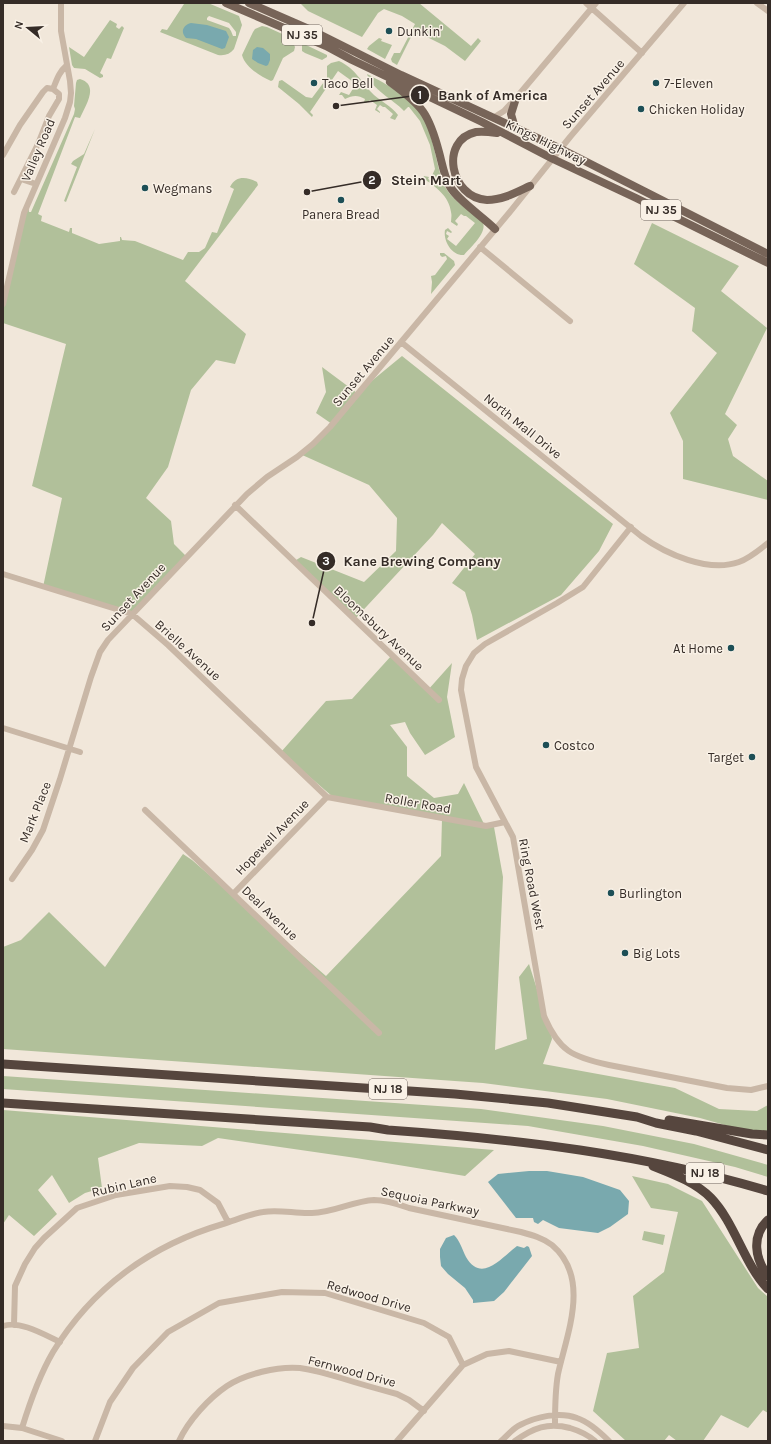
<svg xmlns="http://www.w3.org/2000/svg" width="771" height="1444" viewBox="0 0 771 1444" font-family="Karla,sans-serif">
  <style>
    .green { fill: #b1c09a; fill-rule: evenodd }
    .water { fill: #79a9ae }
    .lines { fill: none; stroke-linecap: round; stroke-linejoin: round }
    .minor { stroke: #c9b7a6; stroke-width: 6 }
    .major { stroke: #776458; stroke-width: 8 }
    .highway { stroke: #56463e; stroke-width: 9 }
    .poi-dot { fill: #1d4f56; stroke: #f9f1e6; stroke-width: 1.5 }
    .labels { text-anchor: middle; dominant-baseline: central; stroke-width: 3; stroke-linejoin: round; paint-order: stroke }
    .shield { fill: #f9f1e6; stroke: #706760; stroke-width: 1 }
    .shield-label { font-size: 12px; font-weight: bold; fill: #352c27 }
    .poi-label { font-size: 13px; fill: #352c27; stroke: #f9f1e6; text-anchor: start }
    .street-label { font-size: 13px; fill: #352c27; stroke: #f9f1e6 }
    .leader { fill: none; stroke: #352c27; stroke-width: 1.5 }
    .callout-dot { fill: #352c27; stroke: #f9f1e6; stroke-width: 1.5 }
    .mark-label { font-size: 12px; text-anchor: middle; font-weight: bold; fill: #fff }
    .callout-label { font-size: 14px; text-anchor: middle; font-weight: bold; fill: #352c27; stroke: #f9f1e6; stroke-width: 3; stroke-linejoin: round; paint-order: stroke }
  </style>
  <rect width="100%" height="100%" fill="#f1e7da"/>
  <path class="green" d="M181 3H208L239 16 242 25 234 49C230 54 225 56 218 55L160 32 162 29 167 30 184 4ZM209 16 229 23 236 32V36H233L231 31 229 28 207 20V18Z
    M300 3H419L471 46 478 38 481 41 465 61 445 46 423 35 418 34 411 37 397 65 392 62 391 59 394 53H400L415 24 402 16 384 9 378 13 362 37 308 11Z
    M110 20 117 24 116 27 119 29 122 26 124 28 111 59 107 58 100 73 103 75V77L100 78 85 69 74 68 72 65 69 47 84 57Z
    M262 26 267 27 291 38 295 47 294 51 283 58 273 80 271 81C260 76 245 67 242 55L253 32 255 29Z
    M379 38 382 39 381 41 392 45 385 59 367 49 369 46Z
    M304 44 327 55V57L322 60 305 53 302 51V45Z
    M339 61C356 69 361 82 374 95 382 102 391 106 398 115L395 120 390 118 393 114 385 107H383L380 105 377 109 380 112V113L375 110 377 105 370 100 366 103 364 102 365 99C358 95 353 95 345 99L342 95H339L341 92 349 95 356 84 338 71 310 112 313 115 312 117 299 104 278 87 279 81 282 80 306 97 312 98 327 78V66L331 63Z
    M367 74C388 85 412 97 424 119 429 127 431 137 433 145 437 159 439 174 445 187 454 203 471 210 483 223 487 233 470 248 464 255 452 256 443 241 445 230L448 228 452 232 451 233 447 231 446 234 449 236 447 239 456 246 475 223 466 216H464L461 214 455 221 458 224 457 226 451 222C451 219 452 216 451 212 449 196 436 187 423 178L424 176 429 177 428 179 430 180 435 169 430 145 420 121 409 107H408L404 111C393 99 372 90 367 74Z
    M80 79C100 85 85 106 80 118L75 117 38 214 42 216 41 221 69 232 70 228H72V233L99 244 120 241V237H121L122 240 135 241 183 260 188 252H199L205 248 212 232 217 233 234 189 230 187C236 175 247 177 257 182L258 185 185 281 246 334 235 364 216 360 191 390 168 467 146 498 171 521 174 544 186 556 134 612 43 587 62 498 32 486 66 344 3 323V300L28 201 29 212H31L74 114 75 109 74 106 76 83 77 80Z
    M95 129 66 202 64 201 77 167 71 164 73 161 84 154Z
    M652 223 739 266 721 291 767 328 725 414 737 425 728 439 733 456 768 481V500L683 479V441L670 413 717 353 692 331 695 308 634 264Z
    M440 253H444L454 261 455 265 431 294 432 282 431 276 435 275 447 259 446 256 442 257 440 255Z
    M402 356 613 524 599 551 561 595 477 640 472 615 465 592 452 583 475 554 442 523 433 535 354 620 293 562 301 557 364 582 396 551 397 518 369 485 300 454 332 424 316 413 326 392 322 367 357 393Z
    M392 655 427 691 452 663 447 697 455 737 425 755 410 733 405 722 390 725 407 747V776L434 798 458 794 464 783 484 824 494 827 503 877 495 1050 527 1039 519 977 529 964 551 1033 552 1039 543 1064 675 1088 719 1109 757 1111 768 1105V1137L700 1118 607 1099 483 1083 3 1049V947L21 940 49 912 105 967 183 854 192 860 326 976 441 856 442 819 333 797 281 752 326 701 352 699Z
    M3 1076 481 1109 603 1126 694 1144 768 1165V1177L735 1167 643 1146 528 1126 3 1089Z
    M3 1110 494 1150 465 1176 356 1158 218 1138 202 1146 139 1143 98 1158 102 1188 85 1193 69 1203 52 1175 38 1190 57 1214 34 1236 9 1215 3 1224Z
    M632 1176 668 1184 702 1201 758 1288 768 1297V1413L763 1410 748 1428 721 1415 703 1441H677L669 1435 664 1441H626L593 1411 607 1353 639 1348 633 1296 664 1272 678 1212 651 1208Z
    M644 1231 665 1235 663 1245 642 1240Z"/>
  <path class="water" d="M191 23 207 25 226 31 229 37 225 48 222 49 196 39 186 38C180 32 183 25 191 23Z
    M257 47 263 48 270 54V60L268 65 266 66 258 63 252 59 253 50Z
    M529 1171H547L583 1177 620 1190 629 1201 628 1214 610 1227 598 1233 559 1228 543 1220 538 1224 534 1222 533 1218H516L488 1182 498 1174Z
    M454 1235C460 1241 462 1249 466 1257 482 1284 502 1257 517 1246L524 1248 527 1246 529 1247 532 1256 504 1292 494 1301 473 1303V1300L465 1288 448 1274 441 1266 440 1257V1249L446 1238Z"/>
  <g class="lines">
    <path class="minor" d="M586 3 642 53
      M757 3 768 11
      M493 118 504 111 516 98 596 3
      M3 155 20 125 43 92 47 88 53 89C57 79 59 72 67 65
      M21 179 36 184
      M14 192 38 144 49 116 59 99V94L53 89
      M480 247 570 321
      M3 304 24 213 65 118 70 102 71 93 70 81 61 31V3
      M401 342 641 536C666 554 708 573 739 562 750 558 759 550 768 543
      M235 505 439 700
      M631 527 583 587 557 603 485 644 474 653 466 666 462 679 461 690 476 767 513 837 544 1016C559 1051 572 1057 609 1065L727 1088 751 1090 768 1086
      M3 574 132 614 168 645 327 797
      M3 728 80 752
      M327 797 486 826 505 822
      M145 810 379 1033
      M12 879 32 850 43 830 60 779 91 677 100 652 108 640 247 494 267 477 297 457 313 444 330 427 509 213 570 137 684 3
      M234 893 327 797
      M14 1325 15 1286 25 1264 35 1248 44 1238 77 1208 116 1195 170 1186 187 1187 200 1190 218 1203 228 1222
      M3 1326C20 1320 45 1335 60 1342
      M463 1365 487 1354 509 1351 561 1362
      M3 1426 22 1428 62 1441
      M22 1428C30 1402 39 1376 53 1352 92 1288 151 1245 223 1224 236 1220 249 1214 263 1212 279 1209 296 1214 312 1213 333 1213 353 1201 374 1200 386 1200 398 1204 409 1208L521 1232C532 1235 543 1238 552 1245 591 1278 567 1333 558 1374 555 1391 555 1408 555 1425
      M95 1441 110 1402 133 1368 168 1332 219 1303 282 1292 325 1293 424 1323 449 1337 463 1365 397 1441
      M179 1441C188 1421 209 1398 227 1386 245 1374 278 1366 300 1368 314 1370 328 1374 341 1378 360 1384 378 1389 397 1394L409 1400 424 1411
      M501 1441C507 1436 513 1428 520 1425 536 1417 559 1411 577 1418 589 1422 600 1432 609 1441
      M515 1441C533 1428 548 1422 570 1428 580 1431 587 1434 595 1441"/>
    <path class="major" d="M226 3 326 46 352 60 482 122 553 159 636 198 768 263
      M249 3 311 30 401 75 561 149 768 254
      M390 82C423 106 429 114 439 152 442 163 444 175 449 185 457 200 482 216 495 229
      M515 128 511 114 516 98
      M497 133C490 132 483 131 476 132 439 140 450 198 487 200 503 200 517 192 530 186"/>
    <path class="highway" d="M3 1064 455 1094 548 1103 637 1117 656 1123 696 1131 768 1150
      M3 1103 370 1127 388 1130C516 1139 645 1154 768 1191
      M669 1120 752 1134 768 1135
      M653 1166C673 1174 695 1182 711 1198 735 1223 744 1264 768 1289
      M768 1220C751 1236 755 1259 768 1276"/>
  </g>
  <g class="poi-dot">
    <circle cx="389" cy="31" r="4"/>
    <circle cx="314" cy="83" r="4"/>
    <circle cx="656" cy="83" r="4"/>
    <circle cx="641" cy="109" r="4"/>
    <circle cx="145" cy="188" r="4"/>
    <circle cx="341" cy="200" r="4"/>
    <circle cx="731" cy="648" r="4"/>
    <circle cx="546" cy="745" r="4"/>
    <circle cx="752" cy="757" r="4"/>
    <circle cx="611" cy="893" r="4"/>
    <circle cx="625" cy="953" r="4"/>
  </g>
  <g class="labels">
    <g class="shield">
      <rect x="282" y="25" width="40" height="20" rx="3"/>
      <rect x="641" y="200" width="40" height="20" rx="3"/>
      <rect x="369" y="1079" width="38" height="20" rx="3"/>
      <rect x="686" y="1163" width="38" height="20" rx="3"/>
    </g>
    <g class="shield-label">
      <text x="302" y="35">NJ 35</text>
      <text x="661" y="210">NJ 35</text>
      <text x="388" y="1089">NJ 18</text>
      <text x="705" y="1173">NJ 18</text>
    </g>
    <g class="poi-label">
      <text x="397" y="31">Dunkin'</text>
      <text x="322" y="83">Taco Bell</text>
      <text x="664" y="83">7-Eleven</text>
      <text x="649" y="109">Chicken Holiday</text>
      <text x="153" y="188">Wegmans</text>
      <text x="341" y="214" text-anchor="middle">Panera Bread</text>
      <text x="723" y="648" text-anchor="end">At Home</text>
      <text x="554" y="745">Costco</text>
      <text x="744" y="757" text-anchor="end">Target</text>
      <text x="619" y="893">Burlington</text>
      <text x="633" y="953">Big Lots</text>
    </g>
    <g class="street-label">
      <text transform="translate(593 94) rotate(-49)">Sunset Avenue</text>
      <text transform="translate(546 142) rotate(26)">Kings Highway</text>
      <text transform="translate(38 150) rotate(-67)">Valley Road</text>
      <text transform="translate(363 371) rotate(-50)">Sunset Avenue</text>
      <text transform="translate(523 426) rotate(39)">North Mall Drive</text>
      <text transform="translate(133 597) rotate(-47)">Sunset Avenue</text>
      <text transform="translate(379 628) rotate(43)">Bloomsbury Avenue</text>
      <text transform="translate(188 650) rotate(42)">Brielle Avenue</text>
      <text transform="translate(418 803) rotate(10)">Roller Road</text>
      <text transform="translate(35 812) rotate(-68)">Mark Place</text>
      <text transform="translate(272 837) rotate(-46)">Hopewell Avenue</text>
      <text transform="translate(532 884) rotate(79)">Ring Road West</text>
      <text transform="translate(270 913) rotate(44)">Deal Avenue</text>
      <text transform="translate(124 1185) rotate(-13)">Rubin Lane</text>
      <text transform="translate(430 1201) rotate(12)">Sequoia Parkway</text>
      <text transform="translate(369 1296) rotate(16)">Redwood Drive</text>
      <text transform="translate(352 1371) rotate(15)">Fernwood Drive</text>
    </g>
  </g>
  <path class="leader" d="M336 106L420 95M307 192L372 180M312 623L326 561"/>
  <g class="callout-dot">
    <circle cx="336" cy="106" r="4"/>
    <circle cx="307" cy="192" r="4"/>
    <circle cx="312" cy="623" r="4"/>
    <circle cx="420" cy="95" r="10"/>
    <circle cx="372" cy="180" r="10"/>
    <circle cx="326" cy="561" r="10"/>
  </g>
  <g class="mark-label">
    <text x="420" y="99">1</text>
    <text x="372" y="184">2</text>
    <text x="326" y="565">3</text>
  </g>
  <g class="callout-label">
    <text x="493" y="100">Bank of America</text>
    <text x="426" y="185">Stein Mart</text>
    <text x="422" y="566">Kane Brewing Company</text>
  </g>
  <rect width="771" height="1444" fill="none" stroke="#352c27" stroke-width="8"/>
  <g transform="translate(28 28) rotate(288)" stroke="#f9f1e6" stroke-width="3" paint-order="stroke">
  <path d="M0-3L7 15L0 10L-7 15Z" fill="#352c27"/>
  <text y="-6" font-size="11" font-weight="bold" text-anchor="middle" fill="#352c27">N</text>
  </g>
</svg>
